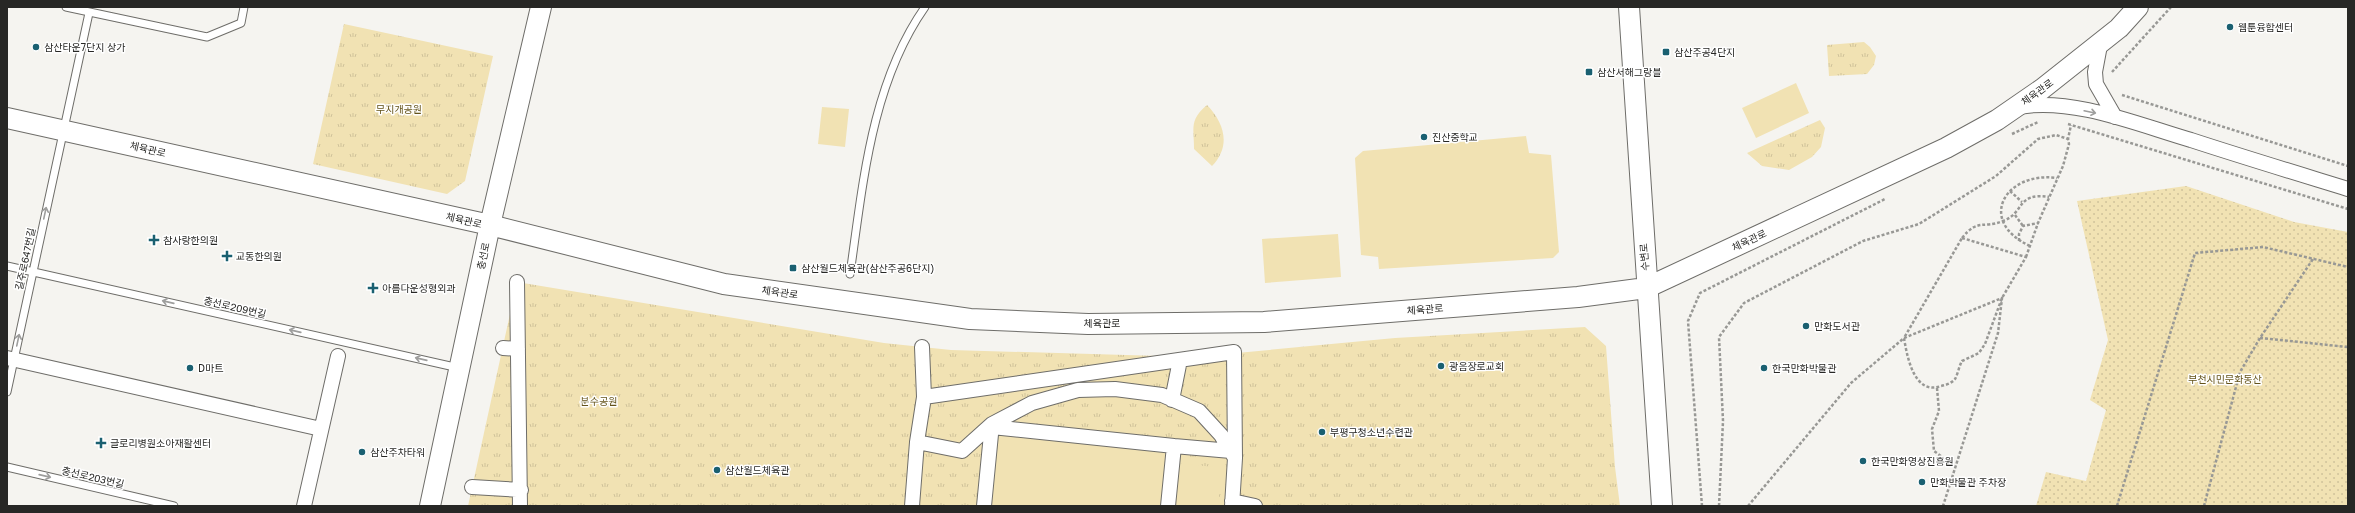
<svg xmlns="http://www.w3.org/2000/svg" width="2355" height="513" viewBox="0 0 2355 513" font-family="'Golos Text','Noto Sans KR',sans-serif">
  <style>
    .grass { fill: url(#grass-tufts) }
    .garden { fill: url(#garden-dots) }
    .pitch { fill: #f1e2b3 }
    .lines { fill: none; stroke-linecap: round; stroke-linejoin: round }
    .lane-casing { stroke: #6e6d69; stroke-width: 9 }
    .street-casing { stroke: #6e6d69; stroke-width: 16 }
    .secondary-casing { stroke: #6e6d69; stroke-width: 22 }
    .path { stroke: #989895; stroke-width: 2.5; stroke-dasharray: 3 2; stroke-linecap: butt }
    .lane { stroke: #fff; stroke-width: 7 }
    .street { stroke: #fff; stroke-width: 14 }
    .secondary { stroke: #fff; stroke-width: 20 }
    .oneway { stroke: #9e9e9d }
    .poi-dot { fill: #1a6071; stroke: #fff; stroke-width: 1.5 }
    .labels { text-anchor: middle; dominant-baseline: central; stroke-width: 3; stroke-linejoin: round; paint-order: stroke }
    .poi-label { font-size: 10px; fill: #272725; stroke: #fff; text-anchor: start }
    .street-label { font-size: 10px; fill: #272725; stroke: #fff }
    .park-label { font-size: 10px; fill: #64531a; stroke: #fff }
  </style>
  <defs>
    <pattern id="grass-tufts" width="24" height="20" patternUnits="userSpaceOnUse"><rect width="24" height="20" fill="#f1e2b3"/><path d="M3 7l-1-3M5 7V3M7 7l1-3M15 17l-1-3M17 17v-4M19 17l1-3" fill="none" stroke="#cfc29a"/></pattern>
    <pattern id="garden-dots" width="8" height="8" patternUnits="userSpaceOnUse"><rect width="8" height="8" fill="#f1e2b3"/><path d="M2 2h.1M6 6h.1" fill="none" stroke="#cfc29a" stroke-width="1.8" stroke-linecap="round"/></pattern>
  </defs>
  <rect width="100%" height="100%" fill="#f5f4f0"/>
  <path class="grass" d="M344 24 493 56 465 181 447 194 313 164Z
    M1864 42 1870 47 1876 56 1874 65 1867 74 1829 76 1827 45Z
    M1207 105C1225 124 1231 146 1212 166L1194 149C1194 128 1189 120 1207 105Z
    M1820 120 1825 128 1821 147 1812 157 1789 170 1762 166 1747 153Z
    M517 282 884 343 951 350 1194 357 1395 338 1585 327 1606 346 1615 467 1620 506H468Z"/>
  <path class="garden" d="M2186 186 2294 222 2348 232V506H2036L2046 472 2086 481 2106 410 2090 400 2108 340 2077 201Z"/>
  <path class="pitch" d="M1796 83 1809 113 1756 138 1742 108Z
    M822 107 849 109 845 147 818 144Z
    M1526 136 1529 153 1551 155 1559 252 1553 258 1379 269 1378 257 1361 255 1355 158 1363 151Z
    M1338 234 1341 277 1265 283 1262 239Z
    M996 430 1171 448 1165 506H988Z
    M1179 463 1222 468 1218 506H1174Z"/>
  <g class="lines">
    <g class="lane-casing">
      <path id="lane" d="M66 7 207 37 241 23 244 7
        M7 266 459 368
        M850 274C863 184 871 84 925 7
        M7 392 89 13
        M7 467 174 506"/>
    </g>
    <g class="street-casing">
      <path id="street" d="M2101 40 2095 72 2096 84 2115 117
        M2019 107C2073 97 2139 125 2191 140 2243 157 2296 173 2348 189
        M517 282 520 506
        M503 348 518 349
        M7 358 321 429
        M924 397 1234 352 1235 458
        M1172 400 1180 360
        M992 427 1174 446 1168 506
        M917 442 962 451 992 424 1032 403 1078 390 1115 389 1162 395 1199 411 1221 435 1235 458 1232 506
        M1174 446 1231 451
        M472 487 521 490
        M1232 501 1255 506
        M304 506 338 356
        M912 506 917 442 924 397 922 347
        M984 506 992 424"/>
    </g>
    <g class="secondary-casing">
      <path id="secondary" d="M1629 7 1662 506
        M7 118 490 225 724 284 970 319 1088 324 1264 322 1578 297 1646 288 1946 148 1997 120 2042 89 2119 28 2138 7
        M430 506 490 225 541 7"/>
    </g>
    <path class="path" d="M2112 72 2171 7
      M2122 95 2348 166
      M2068 124 2348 209
      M2012 134 2038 122
      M2010 191 2022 202
      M2015 215 2023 226
      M1962 238 2026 257 2002 298 1985 344 1979 353 1962 361C1959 366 1958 374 1955 379 1952 383 1946 385 1941 386 1914 396 1907 356 1904 338Z
      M1962 238C1978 218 1983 229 2003 221 2025 213 2016 192 2049 197
      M2019 241V234L2023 226 2038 223
      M2030 246C1976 221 2005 171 2057 178
      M2026 257 2038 223 2063 166 2069 144 2068 139 2071 125
      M2260 338 2348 347
      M1937 388 1939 411 1932 429 1934 451 1946 460
      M1702 506 1688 321 1700 293 1885 199
      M1719 506 1723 421 1719 337 1744 303 1863 241 1919 224 1996 176 2038 139 2056 135 2068 139
      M1748 506 1851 383 1904 338 2002 298 1998 333 1943 506
      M2117 506 2195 253 2263 247 2348 267
      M2204 506 2240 372 2260 338 2313 259"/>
    <use href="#lane" class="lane"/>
    <use href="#street" class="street"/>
    <use href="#secondary" class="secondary"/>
  </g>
  <defs><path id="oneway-shaft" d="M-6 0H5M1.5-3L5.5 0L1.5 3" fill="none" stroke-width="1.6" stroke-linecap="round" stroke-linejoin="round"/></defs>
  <g class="oneway">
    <use href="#oneway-shaft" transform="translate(2090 112) rotate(12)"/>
    <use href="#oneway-shaft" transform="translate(45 213) rotate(-78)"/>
    <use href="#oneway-shaft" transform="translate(168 302) rotate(-167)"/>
    <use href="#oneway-shaft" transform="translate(295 331) rotate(-167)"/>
    <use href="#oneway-shaft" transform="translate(18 340) rotate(-78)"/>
    <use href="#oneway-shaft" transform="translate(421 359) rotate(-167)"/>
    <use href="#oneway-shaft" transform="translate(45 476) rotate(13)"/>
  </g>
  <g class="poi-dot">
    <circle cx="2230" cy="27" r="4"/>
    <circle cx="36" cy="47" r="4"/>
    <rect x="1662" y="48" width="8" height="8" rx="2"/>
    <rect x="1585" y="68" width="8" height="8" rx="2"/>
    <circle cx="1424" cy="137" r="4"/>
    <path d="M152 234h4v4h4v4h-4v4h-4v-4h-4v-4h4z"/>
    <path d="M225 250h4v4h4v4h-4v4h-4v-4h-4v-4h4z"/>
    <rect x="789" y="264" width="8" height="8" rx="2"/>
    <path d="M371 282h4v4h4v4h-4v4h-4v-4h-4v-4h4z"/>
    <circle cx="1806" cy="326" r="4"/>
    <circle cx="1441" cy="366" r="4"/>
    <circle cx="190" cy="368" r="4"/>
    <circle cx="1764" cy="368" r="4"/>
    <circle cx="1322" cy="432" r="4"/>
    <path d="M99 437h4v4h4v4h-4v4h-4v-4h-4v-4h4z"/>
    <circle cx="362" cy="452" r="4"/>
    <circle cx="1863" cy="461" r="4"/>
    <circle cx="717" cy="470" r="4"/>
    <circle cx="1922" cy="482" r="4"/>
  </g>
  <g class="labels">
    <g class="poi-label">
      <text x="2238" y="27">웹툰융합센터</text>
      <text x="44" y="47">삼산타운7단지 상가</text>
      <text x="1674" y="52">삼산주공4단지</text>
      <text x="1597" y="72">삼산서해그랑블</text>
      <text x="1432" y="137">진산중학교</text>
      <text x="163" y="240">참사랑한의원</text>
      <text x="236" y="256">교동한의원</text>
      <text x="801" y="268">삼산월드체육관(삼산주공6단지)</text>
      <text x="382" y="288">아름다운성형외과</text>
      <text x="1814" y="326">만화도서관</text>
      <text x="1449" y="366">광음장로교회</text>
      <text x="198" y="368">D마트</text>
      <text x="1772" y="368">한국만화박물관</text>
      <text x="1330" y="432">부평구청소년수련관</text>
      <text x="110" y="443">글로리병원소아재활센터</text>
      <text x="370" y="452">삼산주차타워</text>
      <text x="1871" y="461">한국만화영상진흥원</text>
      <text x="725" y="470">삼산월드체육관</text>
      <text x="1930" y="482">만화박물관 주차장</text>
    </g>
    <g class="street-label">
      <text transform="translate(2037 92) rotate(-36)">체육관로</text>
      <text transform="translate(148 149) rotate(13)">체육관로</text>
      <text transform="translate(464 220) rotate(13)">체육관로</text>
      <text transform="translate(1749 240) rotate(-25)">체육관로</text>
      <text transform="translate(483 256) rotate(-78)">충선로</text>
      <text transform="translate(1644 257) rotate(-94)">수변로</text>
      <text transform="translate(25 259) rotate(-78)">길주로647번길</text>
      <text transform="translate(780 292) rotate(8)">체육관로</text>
      <text transform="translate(235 307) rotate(13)">충선로209번길</text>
      <text transform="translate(1425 309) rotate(-5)">체육관로</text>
      <text x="1102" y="323">체육관로</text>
      <text transform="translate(93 477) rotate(13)">충선로203번길</text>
    </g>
    <g class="park-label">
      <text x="399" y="109">무지개공원</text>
      <text x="2225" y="379">부천시민문화동산</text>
      <text x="599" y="401">분수공원</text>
    </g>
  </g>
  <rect width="2355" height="513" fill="none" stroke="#272725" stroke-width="16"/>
</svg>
